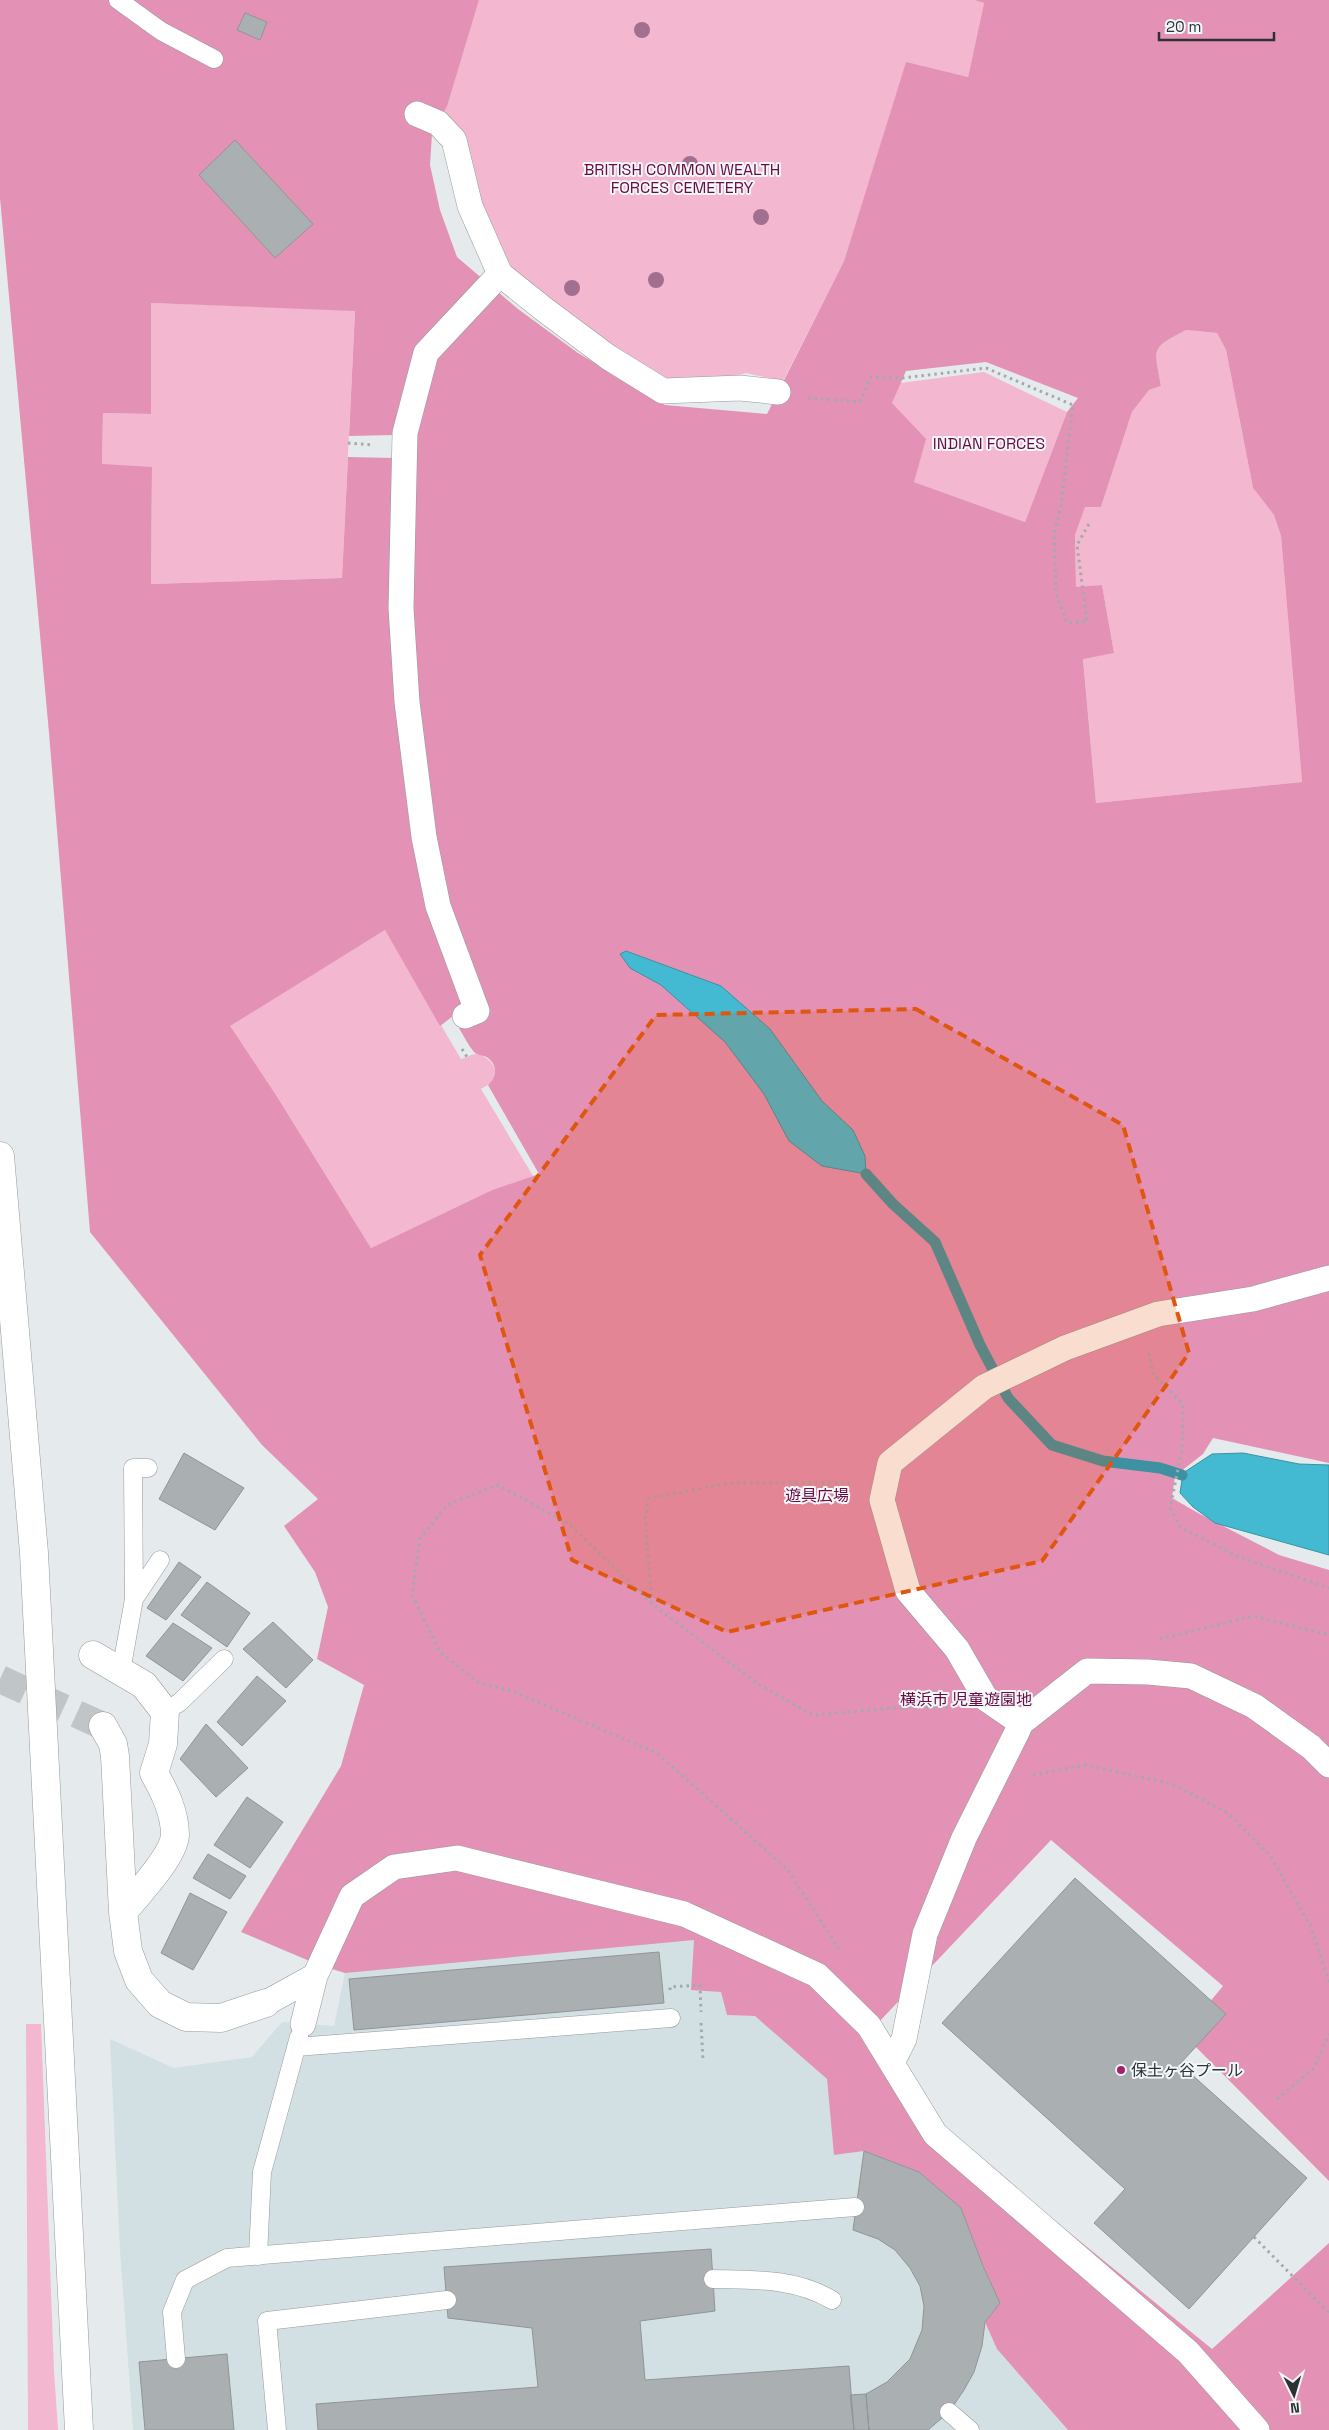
<svg xmlns="http://www.w3.org/2000/svg" width="1329" height="2430" viewBox="0 0 1329 2430" font-family="'Space Grotesk','Noto Sans JP',sans-serif">
  <style>
    .built { fill: #d2dfe3 }
    .green { fill: #f3b7d0 }
    .forest { fill: #e491b6; fill-rule: evenodd }
    .water { fill: #43bad1; stroke: #3d91a1 }
    .lines { fill: none; stroke-linecap: round; stroke-linejoin: round }
    .stream { stroke: #3d91a1; stroke-width: 11 }
    .building { fill: #aaafb1; stroke: #909596 }
    .minor-tunnel { stroke: #c0c6c7; stroke-width: 28; stroke-dasharray: 28 14; stroke-linecap: butt }
    .service-casing { stroke: #959a9b; stroke-width: 19 }
    .pedestrian-casing { stroke: #959a9b; stroke-width: 26 }
    .minor-casing { stroke: #959a9b; stroke-width: 29 }
    .motorway-casing { stroke: #959a9b; stroke-width: 29 }
    .path { stroke: #a4a9aa; stroke-width: 3; stroke-dasharray: 2.5 4; stroke-linecap: butt }
    .service { stroke: #fff; stroke-width: 18 }
    .pedestrian { stroke: #fff; stroke-width: 25 }
    .minor { stroke: #fff; stroke-width: 28 }
    .motorway { stroke: #fff; stroke-width: 28 }
    .tree { fill: #a26f8f }
    .marked { fill: #df570e; fill-opacity: 0.2; stroke: #df570e; stroke-width: 4; stroke-dasharray: 10 6; stroke-linejoin: round }
    .poi-dot { fill: #a6216c; stroke: #f2f8f9; stroke-width: 2 }
    .labels { text-anchor: middle; dominant-baseline: central; stroke-width: 4; stroke-linejoin: round; paint-order: stroke }
    .park-label { font-size: 16px; fill: #6c0943; stroke: #f2f8f9 }
    .poi-label { font-size: 16px; fill: #2e3131; stroke: #f2f8f9; text-anchor: start }
  </style>
  <rect width="100%" height="100%" fill="#e5ebec"/>
  <path class="built" d="M694 1940 721 1992 727 2015 755 2016 827 2079 835 2155 864 2151 919 2172 961 2208 983 2266 1000 2303 985 2322 997 2349 1068 2430H133L120 2250 110 2039 174 2068 252 2057 282 2022 334 2026 350 1948Z"/>
  <path class="green" d="M479 0H974L984 3 968 77 906 63 844 261 783 381 746 373 709 385 671 387 527 284 508 262 479 202 443 113Z
    M151 303 355 310 342 578 151 584 152 468 102 465 103 413 151 414Z
    M1186 330 1217 333 1226 350 1253 488 1274 515 1281 536 1302 782 1096 803 1083 658 1114 653 1102 585 1076 588 1075 535 1085 506 1101 507 1132 412 1149 390 1161 386C1154 347 1150 349 1186 330Z
    M984 372 1067 412 1025 522 914 482 892 403 900 383Z
    M385 930 461 1059C465 1058 472 1054 476 1054 487 1055 501 1069 494 1080 491 1084 485 1086 481 1089L533 1176 492 1190 371 1248 276 1095 229 1026Z
    M26 2024H41L54 2371 58 2430H28Z"/>
  <path class="forest" d="M0 0H479L447 106 432 134 430 165 440 210 457 257 518 309 578 353 665 405 767 414 844 261 906 62 968 77 984 3 974 0H1329V1463L1213 1438 1203 1454 1175 1476 1172 1498 1198 1513 1279 1555 1329 1570V2181L1183 2034 1223 1986 1051 1840 878 2023 946 2132 1212 2349 1329 2243V2430H1068L997 2349 985 2322 1000 2303 983 2266 961 2208 919 2172 864 2151 834 2155 827 2079 755 2016 727 2015 721 1992 691 1990 694 1940 345 1973 319 1965 241 1932 341 1766 364 1685 317 1659 328 1607 315 1572 284 1526 318 1499 262 1445 90 1232 49 733 0 198ZM151 303 355 311 349 436 394 435V458L348 457 342 578 151 584 152 467 102 464 103 413 151 414ZM1186 330 1217 333 1226 350 1253 488 1274 515 1281 536 1302 782 1096 803 1083 659 1114 653 1102 585 1076 587 1075 535 1085 507H1101L1132 412 1149 390 1161 386C1154 347 1150 349 1186 330ZM986 362 1078 398 1067 412 1025 522 914 482 926 439 892 403 906 371ZM385 930 440 1026 461 1010 467 1022 459 1028C464 1036 468 1045 474 1052 478 1056 484 1055 488 1058 499 1067 496 1078 488 1085L539 1174 492 1190 371 1248 276 1095 230 1026Z"/>
  <path class="water" d="M626 951 721 986 770 1029 822 1101 853 1130 865 1156 866 1174 822 1166 789 1141 764 1094 725 1042 661 985 630 968 620 954Z
    M1243 1453 1299 1464 1329 1465V1555L1215 1523 1193 1507 1180 1493 1183 1473 1212 1454Z"/>
  <g class="lines">
    <path class="stream" d="M866 1174 893 1204 935 1242 980 1345 1008 1398 1052 1445 1103 1461 1160 1468 1182 1475"/>
  </g>
  <path class="building" d="M245 13 267 22 260 40 237 30Z
    M235 140 313 224 275 258 199 175Z
    M184 1453 244 1488 215 1530 159 1499Z
    M179 1562 201 1577 166 1620 147 1608Z
    M207 1582 250 1613 227 1647 181 1615Z
    M273 1622 313 1660 286 1688 243 1649Z
    M173 1623 212 1648 183 1681 146 1656Z
    M257 1676 286 1701 242 1746 217 1722Z
    M206 1724 248 1768 216 1797 180 1759Z
    M247 1797 283 1822 250 1868 214 1845Z
    M208 1854 246 1876 230 1899 193 1878Z
    M1075 1878 1226 2014 1180 2064 1307 2178 1189 2309 1094 2223 1125 2189 942 2023Z
    M190 1893 227 1912 193 1970 161 1953Z
    M659 1952 664 2003 354 2030 349 1979Z
    M864 2151 919 2172 961 2208 983 2266 1000 2303 985 2322 982 2346 974 2372 964 2390 949 2412 928 2430H869L866 2394 887 2382 910 2359 922 2330 924 2306 920 2286 910 2268 895 2250 878 2239 853 2230Z
    M711 2249 715 2311 640 2321 645 2380 849 2366 854 2430H318L316 2404 538 2387 532 2328 448 2318 444 2267Z
    M227 2354 234 2430H145L139 2362Z
    M866 2394 869 2430H854L850 2395Z"/>
  <g class="lines">
    <path class="minor-tunnel" d="M0 1679 103 1726"/>
    <g class="service-casing">
      <path id="service" d="M118 0 161 31 214 59
        M134 1599 133 1468H148
        M121 1671 134 1599 160 1560
        M165 1712 180 1702 224 1659
        M296 2047 671 2018
        M258 2256 262 2172 299 2037
        M713 2279C755 2280 795 2278 832 2300
        M176 2359 172 2312 185 2280 227 2258 855 2207
        M949 2412 970 2430
        M277 2430 267 2321 447 2300"/>
    </g>
    <g class="pedestrian-casing">
      <path id="pedestrian" d="M417 114 438 123 454 140 470 206 500 274 545 310 608 357 663 391 740 388 778 392
        M465 1016 477 1011 438 906 424 837 407 702 401 608 405 433 426 353 500 274
        M1021 1723 986 1699 957 1649 908 1591 882 1500 890 1463 984 1387 1065 1348 1158 1314 1253 1299 1329 1278
        M266 2003 315 1976 352 1896 394 1867 457 1858 684 1914 817 1975 869 2026 935 2134 1188 2352 1257 2430
        M303 2024 315 1976
        M892 2063 904 2039 925 1934 964 1838 1016 1734 1021 1723 1087 1671 1148 1672 1191 1676 1254 1706 1311 1747 1329 1765"/>
    </g>
    <g class="minor-casing">
      <path id="minor" d="M93 1655 144 1685 165 1712 163 1744 154 1773C164 1791 175 1812 175 1835 174 1856 137 1895 123 1912
        M103 1726 113 1744 115 1756 123 1912 128 1951 139 1980 160 2004 186 2017 221 2018 266 2003"/>
    </g>
    <g class="motorway-casing">
      <path id="motorway" d="M0 1156 34 1553 79 2430"/>
    </g>
    <path class="path" d="M808 398 860 402 871 377 903 378 986 368 1073 405 1061 506 1054 535 1056 594 1067 623 1087 622 1077 545 1090 522
      M348 443 372 445
      M462 1049 467 1057
      M1149 1353 1153 1374 1183 1404 1182 1450 1170 1508 1180 1527 1239 1557 1329 1588
      M652 1603 645 1519 649 1498 730 1483H853
      M1160 1639 1254 1616 1329 1635
      M1033 1775 1085 1765 1172 1784 1228 1813 1271 1857 1311 1927 1329 1982
      M839 1949 788 1870 657 1753 512 1691 479 1683 440 1652 412 1595 420 1539 448 1504 498 1485 569 1524 652 1604 758 1684 813 1715 894 1708 953 1707
      M670 1990V1987L700 1985 701 2012
      M701 2023 703 2060
      M1277 2099 1313 2069 1329 2034
      M1254 2237 1329 2313"/>
    <use href="#service" class="service"/>
    <use href="#pedestrian" class="pedestrian"/>
    <use href="#minor" class="minor"/>
    <use href="#motorway" class="motorway"/>
  </g>
  <g class="tree">
    <circle cx="642" cy="30" r="8"/>
    <circle cx="690" cy="164" r="8"/>
    <circle cx="761" cy="217" r="8"/>
    <circle cx="656" cy="280" r="8"/>
    <circle cx="572" cy="288" r="8"/>
  </g>
  <path class="marked" d="M916 1009 1123 1125 1189 1353 1042 1561 727 1632 572 1560 480 1255 656 1015Z"/>
  <circle class="poi-dot" cx="1121" cy="2070" r="5"/>
  <g class="labels">
    <g class="park-label">
      <text x="682" y="169">BRITISH COMMON WEALTH<tspan x="682" dy="18">FORCES CEMETERY</tspan></text>
      <text x="989" y="443">INDIAN FORCES</text>
      <text x="817" y="1495">遊具広場</text>
      <text x="966" y="1699">横浜市 児童遊園地</text>
    </g>
    <g class="poi-label">
      <text x="1131" y="2070">保土ヶ谷プール</text>
    </g>
  </g>
  <g transform="translate(1294 2395) rotate(175)" stroke="#f2f8f9" stroke-width="4" paint-order="stroke">
  <path d="M0-4L9 19L0 12L-9 19Z" fill="#2e3131"/>
  <text y="-8" font-size="14" font-weight="bold" text-anchor="middle" fill="#2e3131">N</text>
  </g>
  <path d="M1159 32v8h115v-8" fill="none" stroke="#2e3131" stroke-width="2.5"/>
  <text x="1166" y="32" font-size="15" fill="#2e3131" stroke="#f2f8f9" stroke-width="4" paint-order="stroke">20 m</text>
</svg>
